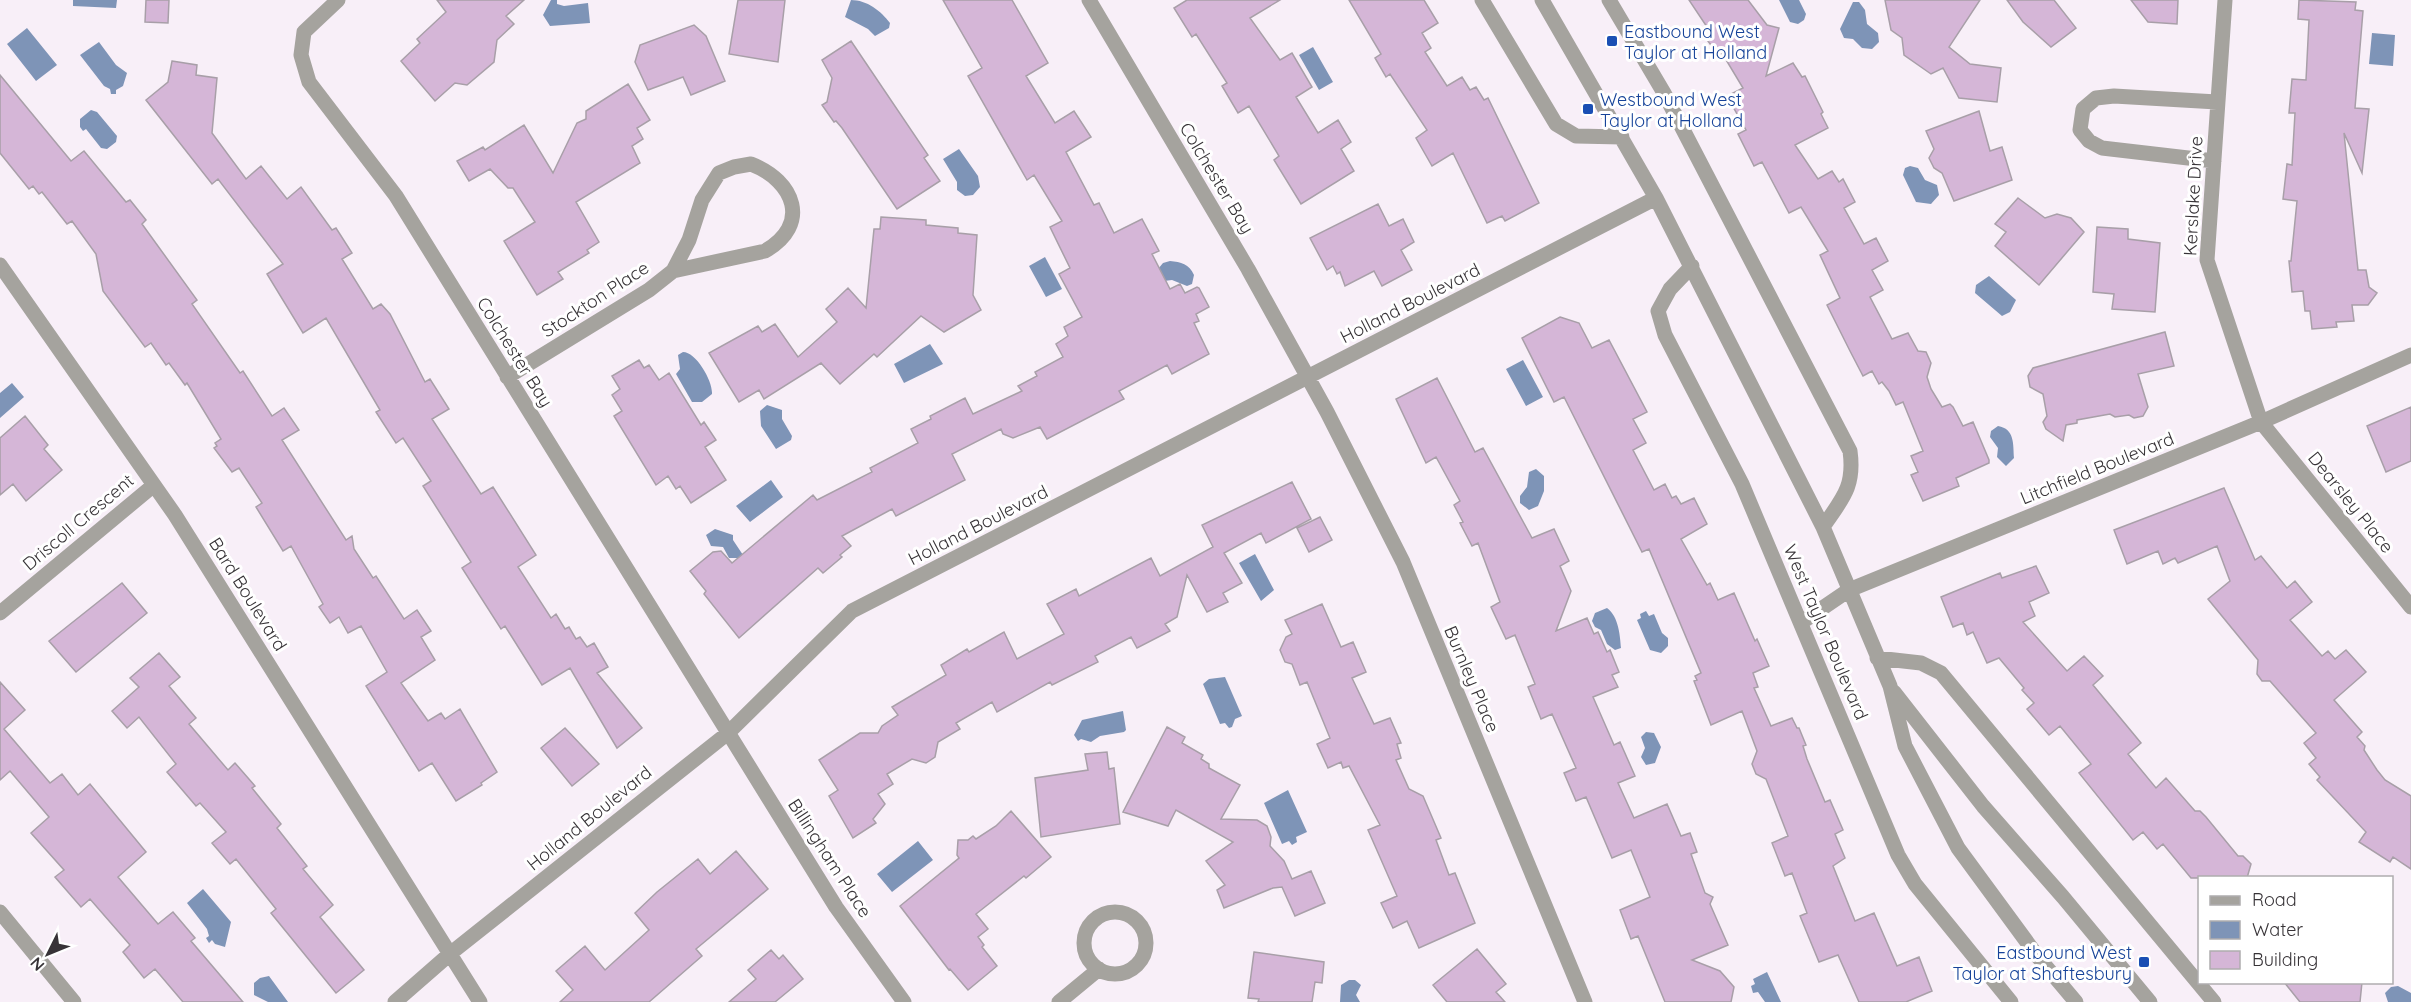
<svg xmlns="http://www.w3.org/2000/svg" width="2411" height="1002" viewBox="0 0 2411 1002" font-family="Quicksand,sans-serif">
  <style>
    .water { fill: #7e94b7 }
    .building { fill: #d5b6d7; stroke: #a89fa8; stroke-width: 1.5 }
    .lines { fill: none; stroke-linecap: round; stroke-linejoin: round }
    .minor { stroke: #a5a39e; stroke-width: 15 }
    .transit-dot { fill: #1a4fb4; stroke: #fff; stroke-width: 2 }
    .labels { text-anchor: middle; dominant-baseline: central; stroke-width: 6; stroke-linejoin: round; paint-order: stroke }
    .transit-label { font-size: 18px; fill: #164399; stroke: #fff; text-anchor: start }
    .street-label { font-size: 18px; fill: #373337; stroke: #fff }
  </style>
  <rect width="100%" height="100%" fill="#f8eff8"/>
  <path class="water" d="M73 0H117L116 8 73 6Z
    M551 0H557V4L564 6 588 3 590 23 550 26 543 15Z
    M851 0C867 0 881 11 890 23L889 28 875 36 868 29 845 17Z
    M1779 0H1799L1806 14 1804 20 1798 24 1790 22Z
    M1853 2H1859L1865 10 1867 24 1878 33 1879 42 1872 49 1862 48 1853 39 1844 38 1840 29Z
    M27 28 57 65 36 81 7 44Z
    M2372 33 2395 35 2393 66 2369 64Z
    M99 42 116 65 127 73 123 86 116 90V94H111L110 89 104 86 80 55Z
    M1313 47 1333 82 1319 90 1299 55Z
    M91 110 97 112 117 136 116 142 107 149 101 148 86 129 83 131 80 127V119Z
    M959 149 978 176 980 187 973 195 965 196 957 190V182L943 159Z
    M1910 166 1918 168 1925 180 1937 185 1939 195 1931 204 1916 202 1903 175 1905 168Z
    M1045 257 1062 289 1046 297 1029 266Z
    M1170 261C1181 262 1189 264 1194 275L1192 284 1187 286 1172 280 1164 281 1158 269 1163 263Z
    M1989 276 2016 300 2010 312 2002 316 1975 293 1976 285Z
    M930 344 943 364 904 383 894 364Z
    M683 352C696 352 713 381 712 394L702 402H692L676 374 680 369 678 355Z
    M1523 360 1543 397 1526 406 1506 369Z
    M12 383 24 397 0 418V393Z
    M767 405 782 410V419L792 436 791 440 776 449 761 426 760 411Z
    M1998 426C2015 429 2013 444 2014 458L2006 466 1997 457 1998 448 1990 437 1991 431Z
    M1536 469 1544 476V491L1538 506 1529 510 1520 503V496L1527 487 1529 472Z
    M771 480 783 497 750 522 736 506Z
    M715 529 733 535V540L743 555 741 558H729L723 547 711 546 706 535Z
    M1255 554 1274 590 1261 601 1239 563Z
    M1607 608C1619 617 1620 636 1621 648L1615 650 1607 644 1601 630 1595 627 1592 621 1595 613Z
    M1646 611 1649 616 1654 614 1662 633 1668 638V646L1661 653 1650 650 1637 620 1641 618 1640 614Z
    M1225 677 1242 716 1235 719 1232 727 1229 728 1225 723 1220 724 1203 684 1209 679Z
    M1123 711 1126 730 1124 732 1100 736 1091 742 1081 739 1078 741 1074 735 1082 720Z
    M1646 732 1654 733 1661 747 1655 763 1646 765 1641 757 1645 748 1641 737Z
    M1288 790 1307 832 1296 837 1297 842 1292 845 1289 841 1282 844 1264 803Z
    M918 841 933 860 892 892 877 874Z
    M203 889 231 922 225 947 215 944 212 940 209 943 206 938 209 936 207 929 187 903Z
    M1767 972 1781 1002H1765L1758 992 1753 993 1751 986 1755 984 1753 979Z
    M269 976 288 1002H268L254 995V983L260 978Z
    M1349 980H1355L1361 985 1356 995 1360 1002H1340L1341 985Z
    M2398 986 2411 993V1002H2388L2385 993 2391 987Z"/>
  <path class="building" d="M146 0H169L168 23 145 22Z
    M437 0H524L506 16 514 24 497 40 494 62 467 85 455 83 435 101 401 61 420 43 417 39 446 12Z
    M738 0H785L778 62 729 54Z
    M943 0H1012L1048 63 1026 76 1055 123 1074 111 1091 137 1066 152 1094 205 1099 203 1114 233 1142 219 1159 251 1152 254 1170 289 1180 284 1185 293 1197 287 1199 288 1209 307 1196 314 1199 321 1194 323 1209 354 1172 374 1167 365 1119 391 1124 399 1047 439 1040 427 1013 438 1003 434 1001 429 952 454 965 480 896 516 892 509 842 536 851 546 840 555 842 557 823 573 818 568 739 638 704 594 706 591 690 571 713 552 721 551 732 563 813 495 817 500 872 472 870 468 918 443 911 429 931 419 930 416 965 398 973 414 1022 391 1018 386 1037 376 1035 372 1063 357 1056 344 1068 336 1064 327 1082 317 1059 274 1070 268 1050 227 1062 221 1034 175 1027 180 968 76 982 68Z
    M1187 0H1280L1250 18 1280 60 1292 53 1312 87 1296 97 1318 133 1338 120 1351 142 1341 149 1354 171 1301 204 1274 160 1279 156 1249 106 1238 113 1222 86 1227 83 1196 34 1192 37 1174 8Z
    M1349 0H1424L1438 23 1422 33 1431 48 1425 52 1447 86 1462 77 1470 90 1476 87 1484 100 1488 98 1539 203 1505 221 1502 216 1487 223 1453 153 1432 166 1416 138 1427 130 1390 74 1386 77 1375 58 1381 54Z
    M1689 0H1748L1767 25 1779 28 1766 76 1793 63 1802 77 1805 76 1823 112 1821 114 1828 128 1795 145 1818 179 1832 171 1839 182 1843 179 1855 202 1844 208 1864 244 1876 238 1888 261 1872 270 1883 290 1870 297 1892 339 1908 333 1918 351 1926 352 1931 363 1927 377 1931 389 1942 407 1950 404 1953 407 1963 426 1973 422 1989 460V463L1956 478 1959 486 1923 501 1911 475 1918 472 1911 456 1923 451 1903 402 1896 405 1889 391 1882 382 1879 384 1872 371 1863 376 1850 351 1827 305 1840 298 1820 255 1828 251 1801 207 1789 213 1762 162 1754 166 1738 134 1746 130 1727 96 1743 88 1722 53 1718 55 1708 41 1713 36Z
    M1885 0H1980L1949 47 1970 64 2001 68 1997 102 1959 98 1943 68 1931 74 1904 55 1902 38 1891 30Z
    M2007 0H2054L2076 28 2051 47 2023 22Z
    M2131 0H2178L2177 24 2148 22Z
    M2299 0 2356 2 2355 10 2363 11 2355 108 2369 109 2362 173 2344 133 2358 270H2366L2369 287 2377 293 2368 305H2352L2354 321 2336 322 2337 327 2312 329 2310 311H2305L2303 291 2292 292 2289 261H2291L2297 201 2283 199 2287 164 2292 165 2295 113H2289L2292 79 2306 80 2309 20 2298 19Z
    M694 25 706 36 725 81 691 95 683 77 648 90 635 62 640 45Z
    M851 41 928 155 924 158 940 181 897 209 842 128 836 121 834 122 822 105 827 102 832 78 822 60Z
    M172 61 197 65 196 75 217 78 212 133 246 179 261 166 287 199 301 187 332 230 336 228 352 253 342 259 373 309 381 304 390 314 425 382 430 379 449 409 432 419 481 494 493 487 536 555 518 567 551 618 556 614 565 629 569 627 576 639 580 637 587 647 594 643 608 667 597 673 642 728 617 748 570 668 542 685 505 626 501 629 462 568 471 562 423 486 431 481 403 438 396 443 376 412 380 410 326 318 303 333 267 274 283 264 218 179 212 184 146 100 168 82Z
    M0 75 71 161 84 151 126 202 130 200 146 220 142 224 197 300 192 304 240 373 243 371 272 416 284 408 299 430 282 440 346 540 352 536 354 549 373 578 376 576 404 619 417 610 431 631 421 637 435 660 401 683 428 721 441 713 445 719 460 709 497 772 481 783 482 785 456 801 432 763 419 771 366 686 387 672 361 626 348 633 339 617 330 623 319 607 323 604 291 546 283 551 256 507 262 503 239 468 232 472 214 448 217 446 215 443 221 439 187 383 185 385 169 363 166 365 151 343 145 347 103 291 96 254 72 221 67 224 42 192 39 194 33 186 29 189 0 153Z
    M628 84 650 120 637 128 643 139 632 146 640 163 576 202 599 242 587 250 589 253 558 272 563 279 537 295 504 241 535 222 513 188H508L490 169 469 181 457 161 483 147 485 150 524 125 553 173 577 123 586 119V111Z
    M1979 111 1990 151 2002 147 2012 180 1954 201 1942 173 1934 168 1929 158 1934 149 1926 131Z
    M2018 198 2045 218 2057 214 2071 218 2084 232 2039 285 1995 246 2006 232 1995 224Z
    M1378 204 1389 226 1403 219 1414 242 1401 250 1412 270 1382 286 1374 271 1345 286 1340 272 1337 274 1333 266 1327 270 1310 238Z
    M881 217 926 220V225L958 228V233L977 235 973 295 981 310 944 332 921 316 877 357 874 354 840 384 821 363 764 399 759 390 739 402 709 353 758 326 762 332 775 324 798 357 837 322 826 309 848 288 866 308 874 229H880Z
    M2097 227 2128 229V239L2160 243 2155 312 2112 309 2114 294 2093 292Z
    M1560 317 1579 323 1592 348 1609 340 1647 412 1633 419 1646 443 1633 450 1654 490 1665 484 1672 498 1676 496 1681 504 1694 498 1707 524 1681 539 1707 585 1710 583 1718 600 1734 593 1755 641 1757 639 1769 666 1753 673 1758 687 1754 688 1771 726 1792 718 1797 728H1799L1806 745 1803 746 1807 759 1825 802 1830 800 1843 830 1835 834 1845 858 1833 866 1855 921 1874 913 1897 966 1919 957 1932 991 1906 1002H1859L1838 955 1819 962 1800 916 1807 913 1792 873 1785 876 1772 843 1788 836 1766 779 1756 774 1752 764 1757 751 1742 711 1711 725 1694 681 1697 680 1695 676 1701 673 1649 549 1642 552 1564 397 1554 402 1522 338Z
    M2165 332 2174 366 2138 374 2148 407 2143 416 2134 418 2129 415 2115 417 2110 414 2077 420V423L2066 425 2063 441 2046 429 2043 422 2047 416 2043 394 2030 387 2028 376 2033 368Z
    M639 360 644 368 649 365 659 380 669 373 701 425 704 422 716 440 705 447 726 480 691 503 680 486 676 489 668 476 656 485 614 416 622 411 612 395 620 389 612 376Z
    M1437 378 1475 452 1483 448 1532 538 1554 529 1569 561 1560 566 1571 591 1556 631 1587 618 1594 634 1598 632 1607 652 1610 650 1619 672 1612 675 1618 687 1593 697 1614 745 1620 742 1635 776 1618 783 1634 818 1667 804 1681 836 1690 833 1697 852 1691 854 1705 893 1713 897 1710 904 1728 945 1692 960 1720 971 1734 987 1731 1002H1665L1638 936 1631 939 1620 910 1650 897 1631 850 1612 858 1586 797 1576 801 1564 773 1576 768 1552 714 1541 719 1528 687 1535 684 1515 635 1506 639 1491 607 1500 602 1478 543 1472 546 1460 523 1463 522 1454 505 1460 501 1436 457 1426 463 1396 399Z
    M2411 407V461L2386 472 2367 426Z
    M25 416 48 445 44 449 62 470 26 501 13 484 0 495V438Z
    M1292 482 1311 519 1266 543 1261 533 1224 553 1242 583 1223 593 1228 602 1207 612 1187 575 1177 617 1165 624 1170 631 1137 648 1131 637 1095 656 1098 662 1052 685 1050 682 997 712 992 702 956 723 960 729 938 742 935 757 926 763 912 759 887 774 893 784 878 794 885 804 873 819 876 823 853 838 829 796 838 790 819 760 860 733H878L882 726 898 715 892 707 946 675 941 665 967 649 969 652 1004 632 1017 659 1064 634 1047 604 1076 589 1079 596 1151 558 1160 576 1213 547 1202 525Z
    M2224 488 2255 560 2261 556 2287 588 2295 581 2312 602 2290 620 2322 656 2328 651 2335 659 2346 650 2366 672 2334 700 2362 732 2357 737 2365 746 2364 750 2377 770 2385 780 2411 796V869L2393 857 2390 862 2359 842 2366 832 2317 780 2320 777 2309 764 2316 758 2304 743 2316 733 2270 681H2262L2257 674 2258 660 2208 599 2230 581 2217 546 2178 563 2175 558 2163 564 2158 551 2127 564 2114 530Z
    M1320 517 1332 540 1309 552 1297 528Z
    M2036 566 2049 593 2029 602 2035 616 2023 622 2067 671 2084 656 2103 676 2093 685 2141 743 2128 754 2156 788 2166 778 2195 811H2200L2206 817 2238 856H2243L2251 864 2247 878H2191L2163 844 2157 849 2143 832 2133 840 2079 773 2091 764 2060 726 2049 735 2027 709 2034 703 2022 690 2024 688 1999 658 1987 663 1973 632 1967 635 1963 623 1953 627 1941 597 2000 573 2002 578Z
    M122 583 147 613 76 672 49 641Z
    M1322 604 1341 647 1353 642 1366 672 1352 678 1374 724 1390 718 1401 743 1397 744 1401 758 1396 760 1409 789 1423 796 1441 838 1436 840 1449 875 1455 873 1475 923 1419 948 1407 921 1393 928 1381 903 1397 896 1368 830 1380 825 1349 766 1343 768 1341 762 1328 768 1317 744 1330 738 1307 682 1300 685 1292 664 1285 662 1280 650 1286 637 1292 634 1285 620Z
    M159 653 180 677 169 686 196 718 189 724 228 770 235 763 255 786 252 788 281 824 277 828 307 866 303 869 333 905 320 917 364 970 336 993 271 913 276 909 236 859 230 864 212 843 226 832 200 803 196 806 167 772 176 764 139 717 127 728 112 711 139 687 130 678Z
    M0 682 25 710 4 729 50 783 62 774 78 795 90 784 146 852 118 877 158 924 173 912 195 938 191 941 243 1002H183L155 969 144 978 123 952 130 945 90 899 81 907 55 877 64 870 31 833 49 817 10 771 0 780Z
    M1167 727 1185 737 1182 743 1203 755 1201 759 1209 764V768L1240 785 1221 819 1257 820 1267 826 1271 837 1270 846 1284 861 1292 879 1311 871 1325 903 1295 916 1282 887 1273 888 1224 908 1217 890 1225 885 1206 861 1233 842 1176 810 1168 826 1123 812Z
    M565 728 599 764 572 786 541 748Z
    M1107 752 1109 769 1114 768 1120 824 1041 837 1035 778 1088 770 1085 754Z
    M1011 811 1051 857 1026 878 1024 876 976 914 988 929 978 937 984 945 982 947 997 966 968 990 950 969 949 970 900 906 959 858 957 855 958 840H968L973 836 976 839 996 826Z
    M736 851 768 889 696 949 702 956 649 1002H560L573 990 556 971 585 946 605 970 649 930 635 913 657 892 698 859 710 874Z
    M1477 949 1506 984 1496 992 1505 1002H1447L1433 985Z
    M771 950 779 959 783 955 803 979 775 1002H729L756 979 748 970Z
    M1254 952 1324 962 1322 983 1315 982 1312 1002H1258L1259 999 1248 998Z
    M2284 982H2362L2360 1002H2300Z"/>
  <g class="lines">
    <path class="minor" d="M338 0 304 32 301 55 309 82 396 196 836 907 904 1002
      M1089 0 1248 269 1327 412 1403 562 1585 1002
      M1482 0 1556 124 1576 136 1622 137
      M1542 0 1656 198 1823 527 1890 686 1905 746 1958 848 2038 957 2076 1002
      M1609 0 1664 93 1850 451C1855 487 1842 499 1823 527
      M2225 0 2207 260 2261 422 2411 607
      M2214 161 2102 148 2089 141 2080 130 2083 109 2096 98 2114 96 2217 102
      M751 164C795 181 811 225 765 251L673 271 689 240 702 200 719 173 734 167Z
      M0 265 175 515 480 1002
      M1692 266 1670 289 1658 311 1665 335 1742 484 1898 855 1915 884 2011 1002
      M507 377 649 290 673 271
      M0 613 154 485
      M1802 622 1849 590 2261 422 2411 355
      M1877 658 1921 663 1941 673 2214 1002
      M1894 692 1983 806 2063 897 2150 1002
      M0 912 74 1002
      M1084 943a31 31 0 1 1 62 0a31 31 0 1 1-62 0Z
      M395 1002 451 953 728 733 852 611 1656 198
      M1059 1002 1099 969"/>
  </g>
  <g class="transit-dot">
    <rect x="1606" y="35" width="12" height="12" rx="3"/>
    <rect x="1582" y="103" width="12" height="12" rx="3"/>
    <rect x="2138" y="956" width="12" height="12" rx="3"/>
  </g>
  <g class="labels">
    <g class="transit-label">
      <text x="1624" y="31">Eastbound West<tspan x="1624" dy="21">Taylor at Holland</tspan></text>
      <text x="1600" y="99">Westbound West<tspan x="1600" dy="21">Taylor at Holland</tspan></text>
      <text x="2132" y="952" text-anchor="end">Eastbound West<tspan x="2132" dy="21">Taylor at Shaftesbury</tspan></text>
    </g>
    <g class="street-label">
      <text transform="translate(1217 178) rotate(59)">Colchester Bay</text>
      <text transform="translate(2193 196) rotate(-87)">Kerslake Drive</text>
      <text transform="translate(595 299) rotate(-33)">Stockton Place</text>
      <text transform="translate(1410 303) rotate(-27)">Holland Boulevard</text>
      <text transform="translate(515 352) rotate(58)">Colchester Bay</text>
      <text transform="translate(2097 468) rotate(-22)">Litchfield Boulevard</text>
      <text transform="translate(2351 502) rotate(51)">Dearsley Place</text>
      <text transform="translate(78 522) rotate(-40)">Driscoll Crescent</text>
      <text transform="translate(978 525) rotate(-27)">Holland Boulevard</text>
      <text transform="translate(248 594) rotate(58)">Bard Boulevard</text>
      <text transform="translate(1826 632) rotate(67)">West Taylor Boulevard</text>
      <text transform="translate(1472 679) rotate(67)">Burnley Place</text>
      <text transform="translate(589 818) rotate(-39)">Holland Boulevard</text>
      <text transform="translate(830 858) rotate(57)">Billingham Place</text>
    </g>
  </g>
  <rect x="2198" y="876" width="195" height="108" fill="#ffffff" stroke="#afadaf" stroke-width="1.5"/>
  <rect x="2210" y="896" width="30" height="9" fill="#a5a39e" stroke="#afadaf" stroke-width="1.5"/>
  <text x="2252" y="906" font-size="18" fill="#373337">Road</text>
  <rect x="2210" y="921" width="30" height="18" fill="#7e94b7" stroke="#afadaf" stroke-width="1.5"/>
  <text x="2252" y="936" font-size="18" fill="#373337">Water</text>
  <rect x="2210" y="951" width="30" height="18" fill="#d5b6d7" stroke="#afadaf" stroke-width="1.5"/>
  <text x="2252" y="966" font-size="18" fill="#373337">Building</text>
  <g transform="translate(48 954) rotate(227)" stroke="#ffffff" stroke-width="4.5" paint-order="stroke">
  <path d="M0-4.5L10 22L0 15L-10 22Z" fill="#373337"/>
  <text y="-9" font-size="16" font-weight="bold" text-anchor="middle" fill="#373337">N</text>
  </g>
</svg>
